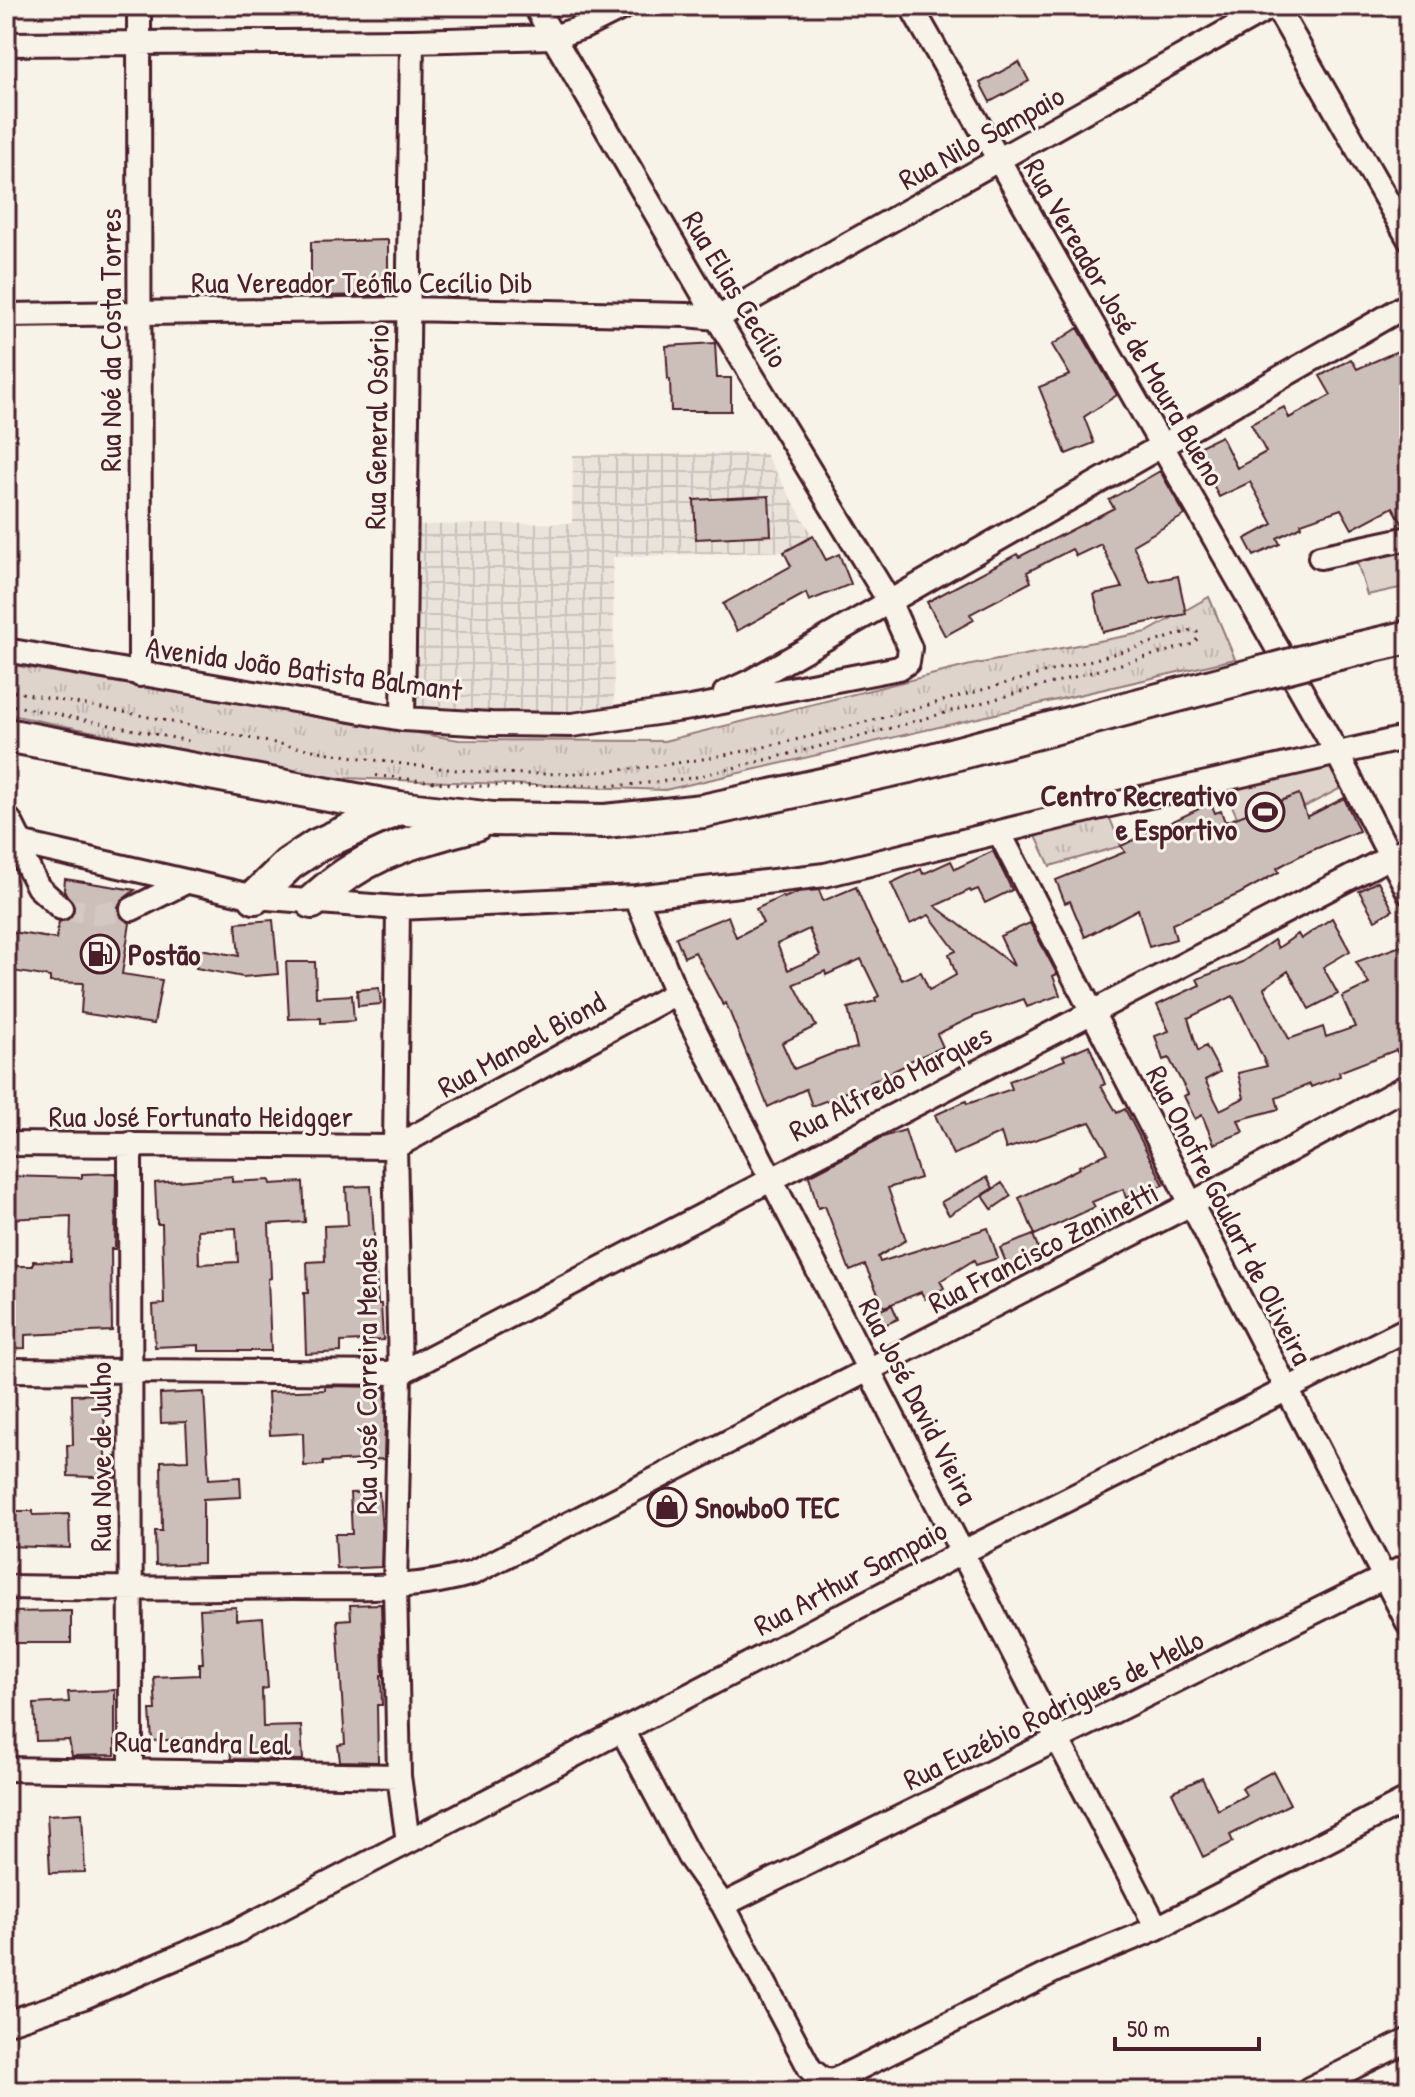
<svg xmlns="http://www.w3.org/2000/svg" width="1415" height="2097" viewBox="0 0 1415 2097" font-family="'Patrick Hand',sans-serif">
  <style>
    .industrial { fill: url(#industrial-grid) }
    .park { fill: url(#park-tufts); stroke: #947a7c; stroke-width: 2 }
    .garden { fill: #ded4cc; stroke: #947a7c; stroke-width: 2 }
    .building { fill: #ccbfb9; stroke: #4a1f2b; stroke-width: 2; fill-rule: evenodd }
    .lines { fill: none; stroke-linecap: round; stroke-linejoin: round }
    .minor-tunnel { stroke: #d4c9c2; stroke-width: 22; stroke-dasharray: 22 11; stroke-linecap: butt }
    .minor-casing { stroke: #4a1f2b; stroke-width: 28 }
    .highway-casing { stroke: #4a1f2b; stroke-width: 38 }
    .path { stroke: #4a1f2b; stroke-width: 3; stroke-dasharray: 2 6; stroke-linecap: butt }
    .minor { stroke: #f7f3e8; stroke-width: 22 }
    .highway { stroke: #f7f3e8; stroke-width: 32 }
    .highway-bridge-casing { stroke: #4a1f2b; stroke-width: 38; stroke-linecap: butt }
    .highway-bridge { stroke: #f7f3e8; stroke-width: 32 }
    .labels { text-anchor: middle; dominant-baseline: central; stroke-width: 6; stroke-linejoin: round; paint-order: stroke }
    .street-label { font-size: 30px; fill: #4a1f2b; stroke: #f7f3e8 }
    .poi-label { font-size: 30px; font-weight: bold; fill: #4a1f2b; stroke: #f7f3e8; text-anchor: start }
  </style>
  <defs>
    <pattern id="industrial-grid" width="8" height="8" patternUnits="userSpaceOnUse" patternTransform="scale(2)"><rect width="8" height="8" fill="#eae3da"/><path d="M0 4h8M4 0v8" fill="none" stroke="#cac2bb"/></pattern>
    <pattern id="park-tufts" width="24" height="20" patternUnits="userSpaceOnUse" patternTransform="scale(2)"><rect width="24" height="20" fill="#ded4cc"/><path d="M3 7l-1-3M5 7V3M7 7l1-3M15 17l-1-3M17 17v-4M19 17l1-3" fill="none" stroke="#c0b6af"/></pattern>
  </defs>
  <rect width="100%" height="100%" fill="#f7f3e8"/>
  <filter id="ink" filterUnits="userSpaceOnUse"><feTurbulence type="fractalNoise" baseFrequency=".0125" numOctaves="2"/><feDisplacementMap in="SourceGraphic" scale="16" xChannelSelector="R" yChannelSelector="G"/><feConvolveMatrix kernelMatrix="1 2 1 2 8 2 1 2 1" color-interpolation-filters="sRGB"/></filter>
  <g filter="url(#ink)">
    <path class="industrial" d="M765 453 821 550 613 557 614 710 529 712 414 708 416 525 572 523 573 455Z"/>
    <path class="park" d="M1209 597 1235 659 665 790 316 777 6 714V664L459 740 664 741 971 665 1147 632Z
      M1109 816 1121 846 1050 866 1035 834Z"/>
    <path class="garden" d="M1409 543V586L1367 595 1355 555Z
      M1334 759 1345 786 1246 837 1223 786Z"/>
    <path class="building" d="M1019 62 1029 81 990 102 980 83Z
      M388 240V295L311 296V242Z
      M1078 328 1117 395 1084 417 1094 443 1066 454 1039 387 1070 375 1052 345Z
      M715 343 717 378H731V411H671L670 379H668L666 346Z
      M1409 346V433L1402 437 1409 451V524L1403 525 1393 507 1352 529 1341 509 1301 523 1302 526 1277 538 1280 544 1254 556 1245 539 1273 524 1250 482 1219 497 1196 448 1221 436 1237 468 1266 452 1251 424 1284 407 1289 418 1331 395 1320 376 1351 359 1357 369Z
      M1160 471 1185 515 1133 545 1150 582 1178 576 1186 614 1103 632 1094 594 1122 588 1101 544 1076 556 1072 549 1027 572 1031 582 970 614 974 620 945 636 927 602 1017 554 1019 557 1114 508 1109 500Z
      M769 496 771 535 696 539 694 500Z
      M813 536 826 560 839 554 851 584 809 601 806 593 737 631 723 604 791 566 784 552Z
      M1299 794 1307 817 1344 798 1359 831 1303 854 1277 868 1279 872 1239 894 1172 924 1176 939 1149 947 1138 909 1085 937 1070 901 1065 903 1056 880 1125 852 1121 846 1211 803 1215 813 1221 811 1225 822Z
      M993 851 1012 890 985 903 978 889 971 892 970 890 935 906 1014 966 1000 936 1030 923 1057 974 1053 976 1060 995 1027 1007 1024 999 975 1016 937 1034 943 1047 905 1063 906 1065 869 1083 870 1086 838 1094 839 1096 812 1106 806 1089 768 1107 726 1003 723 1005 695 952 684 957 676 937 728 916 736 937 763 923 756 909 783 896 784 898 798 892 819 890 823 901 856 887 872 924 902 980 921 972 929 990 956 975 949 954 956 951 929 915 910 924 891 883 921 869 923 874 951 861 955 869ZM809 929 820 956 788 970 777 944ZM861 959 879 996 875 998 876 1001 848 1008 857 1048 834 1053 794 1069 782 1043 816 1026 794 984 825 971 826 975Z
      M65 879 135 890 121 901 118 907 120 916 130 923 122 974 162 980 154 1024 81 1013 83 983 50 982V977L6 970V931L56 939 59 922 72 917 74 905 64 891Z
      M1378 881 1393 910 1375 920 1359 891Z
      M1332 918 1350 951 1323 967 1338 994 1309 1009 1288 971 1264 988 1289 1039 1323 1027 1326 1037 1355 1027 1342 997 1369 984 1356 962 1409 943V1071L1396 1050 1339 1072 1340 1076 1311 1087 1310 1084 1276 1098 1279 1109 1238 1120 1243 1132 1214 1144 1202 1115 1195 1119 1184 1096 1188 1094 1169 1058 1163 1060 1155 1036 1169 1031 1157 1005 1200 985 1197 979 1242 962 1274 940 1278 948 1298 934 1301 939ZM1233 996 1267 1066 1238 1073 1244 1098 1220 1110 1205 1080 1220 1072 1206 1046 1198 1051 1188 1018Z
      M273 920 278 974 243 977 196 968 200 949 239 956 236 923Z
      M286 962H315L316 997 352 995 354 1021 321 1023V1018L289 1019Z
      M379 988 381 1004 358 1006 357 990Z
      M1089 1045 1105 1084 1101 1086 1117 1113 1125 1109 1164 1185 1126 1198 1123 1189 1092 1202 1095 1207 1035 1235 1019 1198 1080 1168 1079 1166 1108 1153 1090 1122 1006 1149 1001 1133 953 1155 935 1115 966 1101 967 1104 1012 1089 1009 1081 1065 1060 1063 1056Z
      M905 1130 920 1178 888 1188 906 1240 878 1257 880 1262 988 1228 998 1258 976 1265 974 1260 940 1281 944 1288 925 1299 921 1292 884 1307 865 1265 850 1271 825 1206 818 1208 809 1176 883 1137Z
      M116 1173 115 1249H111L112 1331 25 1335V1348L6 1349 8 1266H33V1261L70 1262 71 1216 6 1219V1176L82 1178V1174Z
      M232 1176V1182L270 1180 271 1184 303 1182 305 1222 269 1224 271 1278 268 1279 271 1351H199V1345L155 1347 153 1305 164 1304 162 1224H157L155 1183ZM236 1228 238 1262 199 1264 198 1230Z
      M987 1177 993 1188 949 1215 941 1202Z
      M1002 1183 1011 1196 992 1209 983 1196Z
      M371 1186 378 1304H381L383 1340 341 1342V1352L306 1354 304 1293H308L307 1262 325 1261 324 1226 348 1225 346 1187Z
      M1033 1235 1040 1252 1007 1265 1000 1248Z
      M892 1305 898 1319 878 1328 871 1314Z
      M325 1386 386 1387 384 1459 323 1462V1465L304 1466 303 1433 270 1435 268 1392 325 1390Z
      M204 1392 209 1479 240 1477 241 1497 203 1499V1563L156 1565 155 1531H162L161 1461 188 1460 186 1422 161 1423 160 1394Z
      M104 1394 105 1457H116L117 1478 68 1476 67 1445H73L72 1395Z
      M379 1492 382 1532 381 1567 337 1569 335 1534H352L350 1493Z
      M6 1511H33V1515L69 1514 70 1548 6 1546Z
      M381 1604 383 1675H381L382 1705H377L378 1762 340 1761 338 1745 345 1744 337 1620 351 1619 350 1605Z
      M236 1607V1620L263 1618 268 1688 262 1689 263 1727 301 1726 303 1760 231 1759 230 1744 198 1746 197 1738 152 1741 150 1710H156L154 1677 199 1675V1663H203L200 1609Z
      M71 1611V1643H7L6 1612Z
      M115 1690V1755L72 1756 69 1740 36 1741 34 1704 69 1702 68 1692Z
      M1273 1771 1290 1804 1230 1835 1233 1842 1203 1857 1172 1792 1202 1778 1218 1810 1246 1795 1242 1788Z
      M82 1813 85 1872 50 1873 47 1815Z"/>
    <g class="lines">
      <path class="minor-tunnel" d="M61 908 96 914 132 909"/>
      <g class="minor-casing">
        <path id="minor" d="M139 6 140 675
          M911 6 1337 753 1409 893
          M1276 6 1409 239
          M6 44 412 41 553 37 584 27 626 6
          M6 315 407 309 687 315 717 318 1272 6
          M1320 557 1409 538
          M6 650 403 719 491 724 572 725 691 708 899 668 908 662 910 648 889 601 717 318 535 6
          M725 693 751 681 1409 304
          M403 719 412 41
          M999 832 1409 1625
          M6 840 255 897 398 908 636 897 825 875 1097 808 1409 737
          M15 842 38 887 61 908
          M636 897 676 993 1058 1740 1157 1928
          M398 908 395 1147 400 1373 395 1586 399 1776 408 1842
          M132 909 186 882
          M6 1144 395 1147 676 993
          M130 1144 131 1771
          M6 1370 400 1373 1409 847
          M6 1587C101 1589 196 1589 292 1587 352 1587 414 1591 473 1573L1191 1204 1409 1085
          M622 1730 689 1857 723 1905 810 2069 822 2079 833 2081 1058 1969 1157 1928 1409 1799
          M6 1769 399 1776
          M723 1905 1409 1565
          M6 2023 84 1997 234 1933 963 1552 1409 1328
          M1309 2089 1409 2040"/>
      </g>
      <g class="highway-casing">
        <path id="highway" d="M1326 656 1409 637
          M6 735 399 808 493 819 605 821 703 811 913 765 1261 673
          M6 824 15 842
          M255 897 289 864 316 846 399 808
          M312 902C365 852 409 843 476 824"/>
      </g>
      <path class="path" d="M6 690C52 699 98 707 144 716 260 741 379 766 498 773 660 781 810 738 964 695 1040 673 1117 655 1192 630L1197 632 1198 638 1193 644 862 736 692 778 629 785 470 786 371 775
        M6 704 194 742"/>
      <use href="#minor" class="minor"/>
      <use href="#highway" class="highway"/>
      <g class="highway-bridge-casing">
        <path id="highway-bridge" d="M1261 673 1326 656"/>
      </g>
      <use href="#highway-bridge" class="highway-bridge"/>
    </g>
  </g>
  <defs>
    <g id="stadium-ring" transform="scale(2)"><circle r="9.5" fill="#f7f3e8" stroke="#4a1f2b" stroke-width="1.5"/><path d="M0-5a6.5 5 0 1 0 0 10a6.5 5 0 1 0 0-10ZM-3.5-1.8h7v3.6h-7Z" fill="#4a1f2b"/></g>
    <g id="fuel-ring" transform="scale(2)"><circle r="9.5" fill="#f7f3e8" stroke="#4a1f2b" stroke-width="1.5"/><path d="M-5.5-6h7V0h2V4h1.3V-2.5L3-4.5l.8-.8L6-3V5H2.5V1h-1V6h-7ZM-4.2-4.7v3.2H.2V-4.7Z" fill="#4a1f2b"/></g>
    <g id="shop-ring" transform="scale(2)"><circle r="9.5" fill="#f7f3e8" stroke="#4a1f2b" stroke-width="1.5"/><path d="M-5-2.5h2.3a2.7 3.5 0 0 1 5.4 0H5L5.5 6h-11ZM-1.5-2.5h3a1.5 2.3 0 0 0-3 0Z" fill="#4a1f2b"/></g>
  </defs>
  <g fill-rule="evenodd">
    <use href="#stadium-ring" x="1265" y="812"/>
    <use href="#fuel-ring" x="100" y="954"/>
    <use href="#shop-ring" x="667" y="1507"/>
  </g>
  <g class="labels">
    <g class="street-label">
      <text transform="translate(981 137) rotate(-29)">Rua Nilo Sampaio</text>
      <text x="362" y="282">Rua Vereador Teófilo Cecílio Dib</text>
      <text transform="translate(736 289) rotate(59)">Rua Elias Cecílio</text>
      <text transform="translate(1125 322) rotate(60)">Rua Vereador José de Moura Bueno</text>
      <text transform="translate(110 340) rotate(-90)">Rua Noé da Costa Torres</text>
      <text transform="translate(376 427) rotate(-89)">Rua General Osório</text>
      <text transform="translate(304 668) rotate(8)">Avenida João Batista Balmant</text>
      <text transform="translate(521 1044) rotate(-29)">Rua Manoel Biond</text>
      <text transform="translate(890 1082) rotate(-27)">Rua Alfredo Marques</text>
      <text x="201" y="1116">Rua José Fortunato Heidgger</text>
      <text transform="translate(1230 1215) rotate(63)">Rua Onofre Goulart de Oliveira</text>
      <text transform="translate(1043 1247) rotate(-27)">Rua Francisco Zaninetti</text>
      <text transform="translate(366 1376) rotate(-90)">Rua José Correira Mendes</text>
      <text transform="translate(919 1401) rotate(63)">Rua José David Vieira</text>
      <text transform="translate(100 1457) rotate(-90)">Rua Nove de Julho</text>
      <text transform="translate(850 1577) rotate(-28)">Rua Arthur Sampaio</text>
      <text transform="translate(1053 1709) rotate(-26)">Rua Euzébio Rodrigues de Mello</text>
      <text transform="translate(203 1742) rotate(1)">Rua Leandra Leal</text>
    </g>
    <g class="poi-label">
      <text x="1237" y="795" text-anchor="end">Centro Recreativo<tspan x="1237" dy="34">e Esportivo</tspan></text>
      <text x="128" y="954">Postão</text>
      <text x="695" y="1507">SnowboO TEC</text>
    </g>
  </g>
  <rect width="1415" height="2097" fill="none" stroke="#f7f3e8" stroke-width="32"/>
  <rect x="16" y="16" width="1383" height="2065" fill="none" stroke="#4a1f2b" stroke-width="3" filter="url(#ink)"/>
  <path d="M1115 2037v12h144v-12" fill="none" stroke="#4a1f2b" stroke-width="4"/>
  <text x="1127" y="2037" font-size="24" fill="#4a1f2b" stroke="#f7f3e8" stroke-width="6" paint-order="stroke">50 m</text>
</svg>
